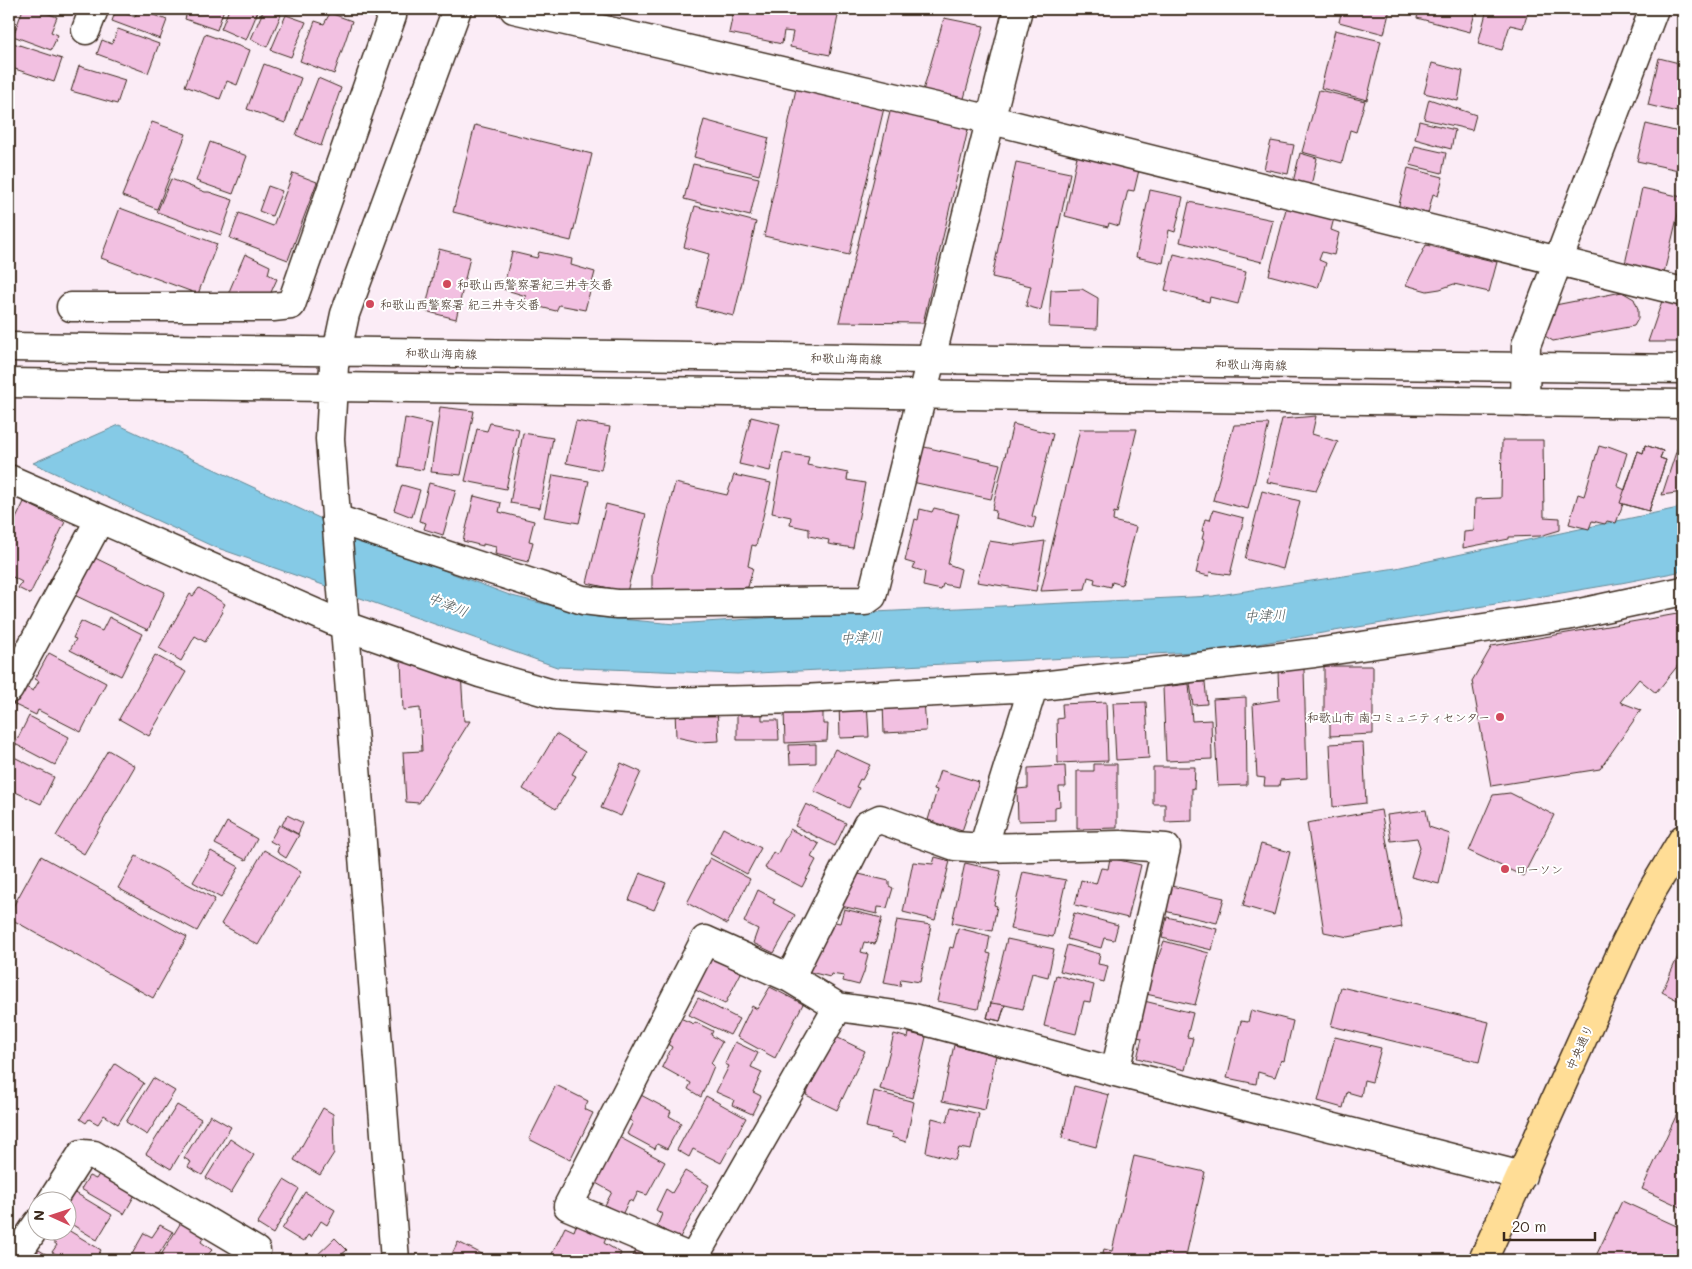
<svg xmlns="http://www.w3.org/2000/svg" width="1692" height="1269" viewBox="0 0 1692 1269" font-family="Mali,'Klee One',sans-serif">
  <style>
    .water { fill: #85cae6; stroke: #678a96 }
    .building { fill: #f2c0e1; stroke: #3b2a1e }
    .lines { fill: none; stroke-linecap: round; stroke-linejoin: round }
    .street-casing { stroke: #3b2a1e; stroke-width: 31 }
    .secondary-casing { stroke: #3b2a1e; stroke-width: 31 }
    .highway-casing { stroke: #3b2a1e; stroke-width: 31 }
    .street { stroke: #fff; stroke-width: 28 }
    .secondary { stroke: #fff; stroke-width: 28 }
    .highway { stroke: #ffdd96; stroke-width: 28 }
    .poi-dot { fill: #d1495b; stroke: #fff; stroke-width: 2 }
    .labels { text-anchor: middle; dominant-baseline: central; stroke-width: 4; stroke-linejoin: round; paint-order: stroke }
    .poi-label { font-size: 12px; fill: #3b2a1e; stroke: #fff; text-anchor: start }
    .street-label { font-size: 12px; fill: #3b2a1e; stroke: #fff }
    .water-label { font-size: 14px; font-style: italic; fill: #515a5a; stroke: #fff }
  </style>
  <rect width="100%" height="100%" fill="#fbecf6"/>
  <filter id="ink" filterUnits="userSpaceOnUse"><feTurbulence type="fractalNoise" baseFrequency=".02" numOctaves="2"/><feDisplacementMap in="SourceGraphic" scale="10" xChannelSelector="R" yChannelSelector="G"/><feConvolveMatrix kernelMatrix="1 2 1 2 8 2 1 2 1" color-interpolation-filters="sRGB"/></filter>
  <g filter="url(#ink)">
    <path class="water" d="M119 425 382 547 512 596 597 617 675 624 811 615 1213 596 1396 568 1683 507V571L1621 583 1215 651 737 674 557 667 212 546 33 463Z"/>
    <path class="building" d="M23 9H36L57 17 51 32 58 35 51 50 13 36Z
      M138 9 167 20 160 39 112 21 116 10 135 17Z
      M188 9H224L217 30 185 19Z
      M229 9H259L246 40 221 29Z
      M264 9H268L281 15 267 47 251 39Z
      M582 9H613L611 17 582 10Z
      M734 9H829L839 11 830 55 790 47 793 32 784 31 782 44 729 33Z
      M1342 9H1390L1384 34 1339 22Z
      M1419 9H1476L1470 32 1417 18Z
      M1487 9H1529L1523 28 1510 25 1502 50 1478 44Z
      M330 13 352 21 334 74 300 61 315 21 324 24Z
      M286 15 306 22 291 57 271 50Z
      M944 18 984 26 963 102 922 94Z
      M118 29 159 44 148 73 97 54 102 40 112 44Z
      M1335 30 1381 41 1367 100 1321 88Z
      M205 34 250 50 237 85 227 81 220 99 185 86Z
      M10 42 62 59 54 82 9 67Z
      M1659 58 1683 64V106L1681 113 1648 105Z
      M1432 63 1463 71 1458 101 1424 93Z
      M264 64 301 78 285 123 247 109Z
      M79 66 125 80 117 104 71 91Z
      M318 78 341 88 321 146 296 135Z
      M796 89 884 108 849 255 764 236Z
      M1319 90 1365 101 1356 132 1350 130 1342 163 1302 152Z
      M1429 99 1476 115 1472 130 1424 119Z
      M891 108 969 125 923 323 839 322Z
      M704 120 769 138 759 175 694 157Z
      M1419 121 1455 130 1451 149 1415 139Z
      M152 122 186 134 157 209 122 196Z
      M1646 124 1683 133V171L1637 161Z
      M475 125 592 154 571 241 453 212Z
      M1271 141 1294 145 1288 174 1264 169Z
      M210 142 247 156 233 194 196 181Z
      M1415 146 1446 153 1442 173 1410 165Z
      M1300 153 1317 158 1311 186 1293 182Z
      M1077 156 1139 170 1134 191 1128 190 1119 226 1109 223 1108 227 1065 216Z
      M1016 162 1070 173 1041 310 1026 306 1031 286 992 277Z
      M693 164 759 178 750 216 684 199Z
      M1408 168 1443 177 1438 196 1433 194 1426 221 1397 213Z
      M293 173 317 182 288 260 230 238 239 213 273 226Z
      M171 179 205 192H209L233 200 221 235 157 212Z
      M268 186 282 191 272 216 259 211Z
      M1642 188 1682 197 1664 273 1625 264Z
      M1150 190 1183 197 1175 232 1169 230 1163 263 1136 257Z
      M1189 202 1273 220 1262 262 1180 242Z
      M1287 205 1336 210 1331 230 1339 233 1334 255 1322 252 1319 260 1326 263 1318 288 1269 275Z
      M695 206 756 222 734 316 696 307 709 254 684 247Z
      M120 208 217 244 198 294 101 258Z
      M1426 245 1497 262 1489 292 1454 284 1440 289 1427 291 1406 285Z
      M439 249 470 257 456 319 425 311Z
      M512 252 537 258 539 252 572 259 571 265 595 272 585 310 559 305 556 311 524 303 526 296 503 289Z
      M245 254 270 266 268 274 277 279 263 310 228 294Z
      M1174 254 1246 272 1238 304 1210 297 1209 302 1165 290Z
      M1082 289 1098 298 1097 329 1049 327 1051 290Z
      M1622 292 1634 299 1638 309V319L1634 326 1553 341 1545 336 1541 327 1550 306Z
      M1662 301 1683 306V342H1648Z
      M440 407 474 411 461 475 431 472Z
      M1316 416 1312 434 1338 442 1316 491 1267 482 1282 419Z
      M751 417 780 424 770 471 739 464Z
      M405 418 432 424 423 470 398 466Z
      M576 421 610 427 601 470 566 463Z
      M490 423 519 429 506 489 465 481 477 429 487 431Z
      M1013 424 1053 434 1032 516 1036 518 1033 528 995 518 996 511 992 510Z
      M1269 424 1248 509 1213 500 1234 425Z
      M1080 429H1137L1117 513 1114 512 1113 521 1136 527 1122 585 1112 582 1111 587 1094 583 1095 579 1088 577 1085 589 1041 591Z
      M523 433 553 438 540 508 510 503Z
      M1502 440H1543L1544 517 1560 518V530L1540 536 1509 537V539L1463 548 1464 532 1474 531 1475 499 1501 498Z
      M1679 443 1683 444V492L1662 495Z
      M1645 445 1663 451 1660 458 1666 460 1649 511 1623 504 1616 523 1607 521 1605 524 1592 521 1589 529 1569 524 1578 494 1584 496 1599 446 1606 448 1608 446 1627 453 1617 486 1625 490 1638 451 1643 453Z
      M1645 445 1663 451 1660 458 1666 460 1649 511 1620 503 1638 451 1643 453Z
      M920 446 1000 464 991 499 912 482Z
      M783 453 809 457 807 465 848 473 847 480 865 483 853 548 828 544 829 540 809 536V529L790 525 791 517 772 513Z
      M553 475 589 481 579 523 544 517Z
      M734 475 771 483 756 546 752 545 748 566 753 568 748 587 652 594V574L675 483 727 495Z
      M429 483 456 490 443 535 424 529 426 523 419 521Z
      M402 485 420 490 412 517 394 510Z
      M1262 491 1300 501 1283 569 1245 559Z
      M474 496 501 503 499 512 534 521 529 541 533 542 528 562 495 554 496 547 483 544V546L463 541Z
      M24 502 65 522 30 594 18 588 22 582 9 575V533Z
      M606 504 646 514 627 592 587 583Z
      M934 508 959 514 948 564 961 569 957 587 943 584 941 590 923 586 925 572 913 568 915 564 905 561 915 519 918 520 920 509 932 512Z
      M1213 510 1244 518 1230 575 1210 572 1209 576 1196 573 1204 540 1202 539 1204 532 1202 531 1205 519 1210 520Z
      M989 541 1016 545 1045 541 1036 591 977 582Z
      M89 555 165 592 148 630 70 593Z
      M199 588 225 604 221 611 223 612 205 642 195 636 181 661 159 648 190 594 193 596Z
      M1683 613V659L1656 693 1639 679 1620 702 1641 710 1600 769 1491 786 1472 681 1492 646Z
      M109 617 142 634 121 676 70 650 76 639 73 638 81 621 102 631Z
      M49 653 106 683 81 732 38 710 36 715 13 704 22 685 33 691 39 681 35 679Z
      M155 655 186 672 149 736 119 719Z
      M417 659 461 673 464 721H470L419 803 406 802 403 752 422 751 420 708 403 710 401 660Z
      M1324 666H1373V734L1330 736V722L1324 721Z
      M1304 669 1307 778 1280 780 1279 786H1264L1265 778 1257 777 1253 704 1279 700 1278 670Z
      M1205 682 1207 704 1193 705 1190 683Z
      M1189 684 1192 721 1211 720 1212 759 1166 761 1163 687Z
      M1246 697 1247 785 1218 786 1213 699Z
      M924 699 926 731 884 733 883 701Z
      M839 701H867L869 737 840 738Z
      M1106 702 1108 761 1058 763 1057 719 1063 718 1062 704Z
      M1146 702 1149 758 1116 760 1113 703Z
      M717 709 719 741 699 742 676 737 675 710Z
      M737 709H762V720H778L779 740H737Z
      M784 711H823V724H828L827 741 785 743Z
      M29 716 69 737 55 765 15 744Z
      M556 734 585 752 572 774 576 776 556 809 523 789Z
      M1363 742 1366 803 1333 807 1330 744Z
      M816 744V763L790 764 789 745Z
      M835 749 870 765 862 780 860 779 856 787 859 788 849 808 814 791Z
      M108 750 135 766 84 854 56 836Z
      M12 756 54 777 41 804 9 789V762Z
      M621 763 641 772 621 816 601 808Z
      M1094 764H1117V828L1077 829V771H1094Z
      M1065 766 1066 787H1059L1060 806 1055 807V820L1018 821 1017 789 1028 788V768Z
      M1153 767H1195L1194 789 1192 788V821L1165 822V804H1153Z
      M940 770 979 782 962 831 928 820 937 790 934 789Z
      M1510 793 1554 815 1523 876 1469 851 1493 795Z
      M806 804 846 823 835 846 795 826Z
      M1381 810 1402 927 1348 937 1324 932 1307 823Z
      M1426 810 1429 827 1450 834 1439 884 1411 877 1420 847 1417 838 1391 841 1387 815Z
      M287 815 303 823 298 834 282 825Z
      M227 822 257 839 246 860 215 844Z
      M279 825 299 835 286 858 277 852 279 846 270 841Z
      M723 828 761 848 747 874 710 854Z
      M790 829 819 844 811 857 816 860 802 887 765 868 773 852 777 855Z
      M1261 844 1290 852 1274 915 1243 906Z
      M264 850 301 872 258 945 221 924Z
      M211 851 239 867 221 898 193 882Z
      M41 856 187 937 153 998 9 918V914Z
      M136 856 215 899 197 931 118 888Z
      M935 857 950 861 935 920 903 912 913 862 933 864Z
      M710 858 750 879 727 924 687 903Z
      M1110 858 1141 865 1128 918 1075 905 1081 880 1096 884 1101 868 1108 869Z
      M965 863 1001 871 994 905 997 906 992 931 952 923Z
      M850 872 889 881V886L893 888 887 908 878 907 877 914 841 906Z
      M1023 872 1066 880 1053 937 1010 929Z
      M640 873 666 883 654 910 629 900Z
      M1167 885 1224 898 1217 923 1160 910Z
      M758 890 775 899 773 903 795 915 774 953 753 943 758 929 744 922Z
      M844 909 882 918 875 944 864 942 861 952 868 954 864 972 859 985 843 981 844 976 831 974 830 977 806 971 815 942H824L829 921 840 923Z
      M1074 913 1118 925 1114 940 1104 938 1101 948 1067 939Z
      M1167 917 1217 929 1212 950 1162 938Z
      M897 920 931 925 920 982 901 979 900 986 884 983Z
      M958 928 990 936 987 953 991 954 978 1009 937 1001 950 947 953 948Z
      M1007 939 1054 949 1048 977 1032 973 1023 1009 1005 1005 1000 1021 987 1018Z
      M1164 941 1209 953 1195 1005 1146 994 1153 966H1155Z
      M1067 945 1100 954 1098 964 1108 966 1104 982 1060 971Z
      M1683 945V1003L1662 992Z
      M708 955 741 973 725 1004 691 988Z
      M1056 975 1094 985 1090 1002 1084 1001 1076 1034 1044 1026Z
      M770 987 803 1004 775 1058 737 1037 752 1006 757 1009Z
      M1341 987 1489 1022 1479 1062 1331 1026Z
      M698 998 739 1019 730 1035 689 1015Z
      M1140 1000 1193 1013 1187 1037 1193 1038 1185 1070 1137 1058 1142 1038 1132 1036Z
      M991 1003 1005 1005 1000 1021 987 1018Z
      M1251 1010 1293 1021 1284 1061 1281 1060 1275 1077 1258 1072 1256 1084 1227 1078 1241 1021 1248 1022Z
      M680 1018 694 1024 695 1022 713 1031 711 1035 722 1042 711 1063 714 1066 701 1097 688 1089 691 1083 662 1067 672 1047 666 1043Z
      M909 1033 926 1037 912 1098 880 1089 894 1034 908 1038Z
      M834 1036 865 1051 837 1110 806 1095Z
      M1335 1037 1381 1048 1372 1082 1364 1080 1361 1096 1347 1092 1343 1108 1318 1101Z
      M735 1042 758 1053 751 1067 762 1072 753 1092 761 1096 752 1114 732 1105 734 1100 716 1092 729 1066 725 1064Z
      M954 1045 996 1055 985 1110 942 1101Z
      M115 1064 144 1083 118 1124 104 1115 98 1124 89 1119 86 1123 80 1119Z
      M153 1078 175 1091 147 1135 126 1122Z
      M556 1085 588 1101 584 1109 593 1113 570 1160 529 1139Z
      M1074 1086 1109 1095 1096 1147 1062 1138Z
      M874 1091 914 1102 906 1142 891 1137 893 1134 866 1127Z
      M639 1094 671 1111 669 1116 681 1123 667 1149 657 1144 655 1149 627 1134 633 1122 626 1118Z
      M706 1096 746 1118 721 1163 693 1149 689 1157 677 1150Z
      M1683 1101V1208L1642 1189Z
      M177 1105 201 1119 171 1169 146 1154Z
      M951 1107 979 1114 971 1150 959 1148 955 1160 926 1152 932 1118 947 1122Z
      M323 1108 333 1114 334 1153 320 1175 294 1160Z
      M210 1115 231 1127 202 1175 188 1167 191 1162 184 1158Z
      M619 1137 665 1162 647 1195 638 1192 633 1202 629 1200 622 1215 605 1205 612 1192 594 1182Z
      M230 1139 254 1155 231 1193 206 1178Z
      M1134 1156 1205 1172 1185 1260H1102L1104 1249 1112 1251Z
      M101 1171 136 1193 124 1214 81 1189 89 1176 96 1179Z
      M685 1171 709 1185 679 1239 657 1226 662 1214 656 1210 666 1189 672 1193Z
      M284 1180 299 1189 273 1234 257 1224Z
      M74 1192 112 1215 97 1240 68 1222V1203Z
      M305 1192 335 1210 327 1225 321 1221 311 1237 308 1235 303 1242 282 1229Z
      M1622 1201 1683 1229V1260H1594Z
      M183 1219 205 1233 201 1242 212 1250 206 1257 208 1259 207 1260H158Z
      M578 1220 607 1236 604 1243 621 1253 618 1260H554L550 1258 565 1227 574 1231Z
      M160 1225 173 1232 155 1260H139L131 1256 144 1233 152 1237Z
      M68 1230 101 1250 95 1260H66L52 1252 57 1245 52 1241 59 1232H68Z
      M335 1238 347 1250 340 1256 344 1260H312Z
      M458 1242 494 1260H449Z
      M637 1248 661 1260H631Z
      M39 1250 55 1260H32Z"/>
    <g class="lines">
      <g class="street-casing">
        <path id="street" d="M514 9 992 120 1683 292
          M86 30 94 9
          M71 307H273L291 305 392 16
          M1525 402 1526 345 1654 9
          M9 479 345 626 480 673 556 695 657 702 802 699 1033 687 1314 653 1566 616 1683 591
          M336 519 583 600 617 604 865 601 872 596 1018 9
          M1033 687 983 848 1121 845 1166 848 1115 1072 1522 1176
          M9 689 100 519
          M790 978 705 940 568 1206 693 1259 838 1007 910 1017 1115 1072
          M838 1007 790 978 867 825 880 819 955 846 983 848
          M51 1202 82 1154 94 1155 256 1251
          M13 1260 38 1223"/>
      </g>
      <g class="secondary-casing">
        <path id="secondary" d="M9 347 1683 369
          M9 383 1683 404
          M395 1260 330 439 334 366 345 314 457 9"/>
      </g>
      <g class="highway-casing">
        <path id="highway" d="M1483 1260 1626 942 1653 889 1683 839"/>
      </g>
      <use href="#street" class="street"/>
      <use href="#secondary" class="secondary"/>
      <use href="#highway" class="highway"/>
    </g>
  </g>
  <g class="poi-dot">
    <circle cx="447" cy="284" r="5"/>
    <circle cx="370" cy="304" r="5"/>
    <circle cx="1500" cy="717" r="5"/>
    <circle cx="1505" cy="869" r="5"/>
  </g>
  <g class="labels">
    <g class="poi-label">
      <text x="457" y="284">和歌山西警察署紀三井寺交番</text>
      <text x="380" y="304">和歌山西警察署 紀三井寺交番</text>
      <text x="1490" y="717" text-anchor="end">和歌山市 南コミュニティセンター</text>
      <text x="1515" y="869">ローソン</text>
    </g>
    <g class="street-label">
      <text transform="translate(441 353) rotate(1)">和歌山海南線</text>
      <text transform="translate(846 358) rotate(1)">和歌山海南線</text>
      <text transform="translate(1251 364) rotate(1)">和歌山海南線</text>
      <text transform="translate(1579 1047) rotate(-66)">中央通り</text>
    </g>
    <g class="water-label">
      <text transform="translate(448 604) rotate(22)">中津川</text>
      <text transform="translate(1265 615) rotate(-3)">中津川</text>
      <text transform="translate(861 637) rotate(-3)">中津川</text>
    </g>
  </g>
  <rect width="1692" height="1269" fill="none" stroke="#fff" stroke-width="30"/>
  <rect x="15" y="15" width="1662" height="1239" fill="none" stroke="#3b2a1e" stroke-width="2" filter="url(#ink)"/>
  <g transform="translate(52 1216) rotate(273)"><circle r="24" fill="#ffffff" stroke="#b1aaa5"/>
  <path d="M0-4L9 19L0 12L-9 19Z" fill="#d1495b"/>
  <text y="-8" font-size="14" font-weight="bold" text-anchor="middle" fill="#3b2a1e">N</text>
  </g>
  <path d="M1504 1232v8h91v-8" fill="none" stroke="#3b2a1e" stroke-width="2.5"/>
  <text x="1512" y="1232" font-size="15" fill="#3b2a1e" stroke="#ffffff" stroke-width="4" paint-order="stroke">20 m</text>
</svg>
